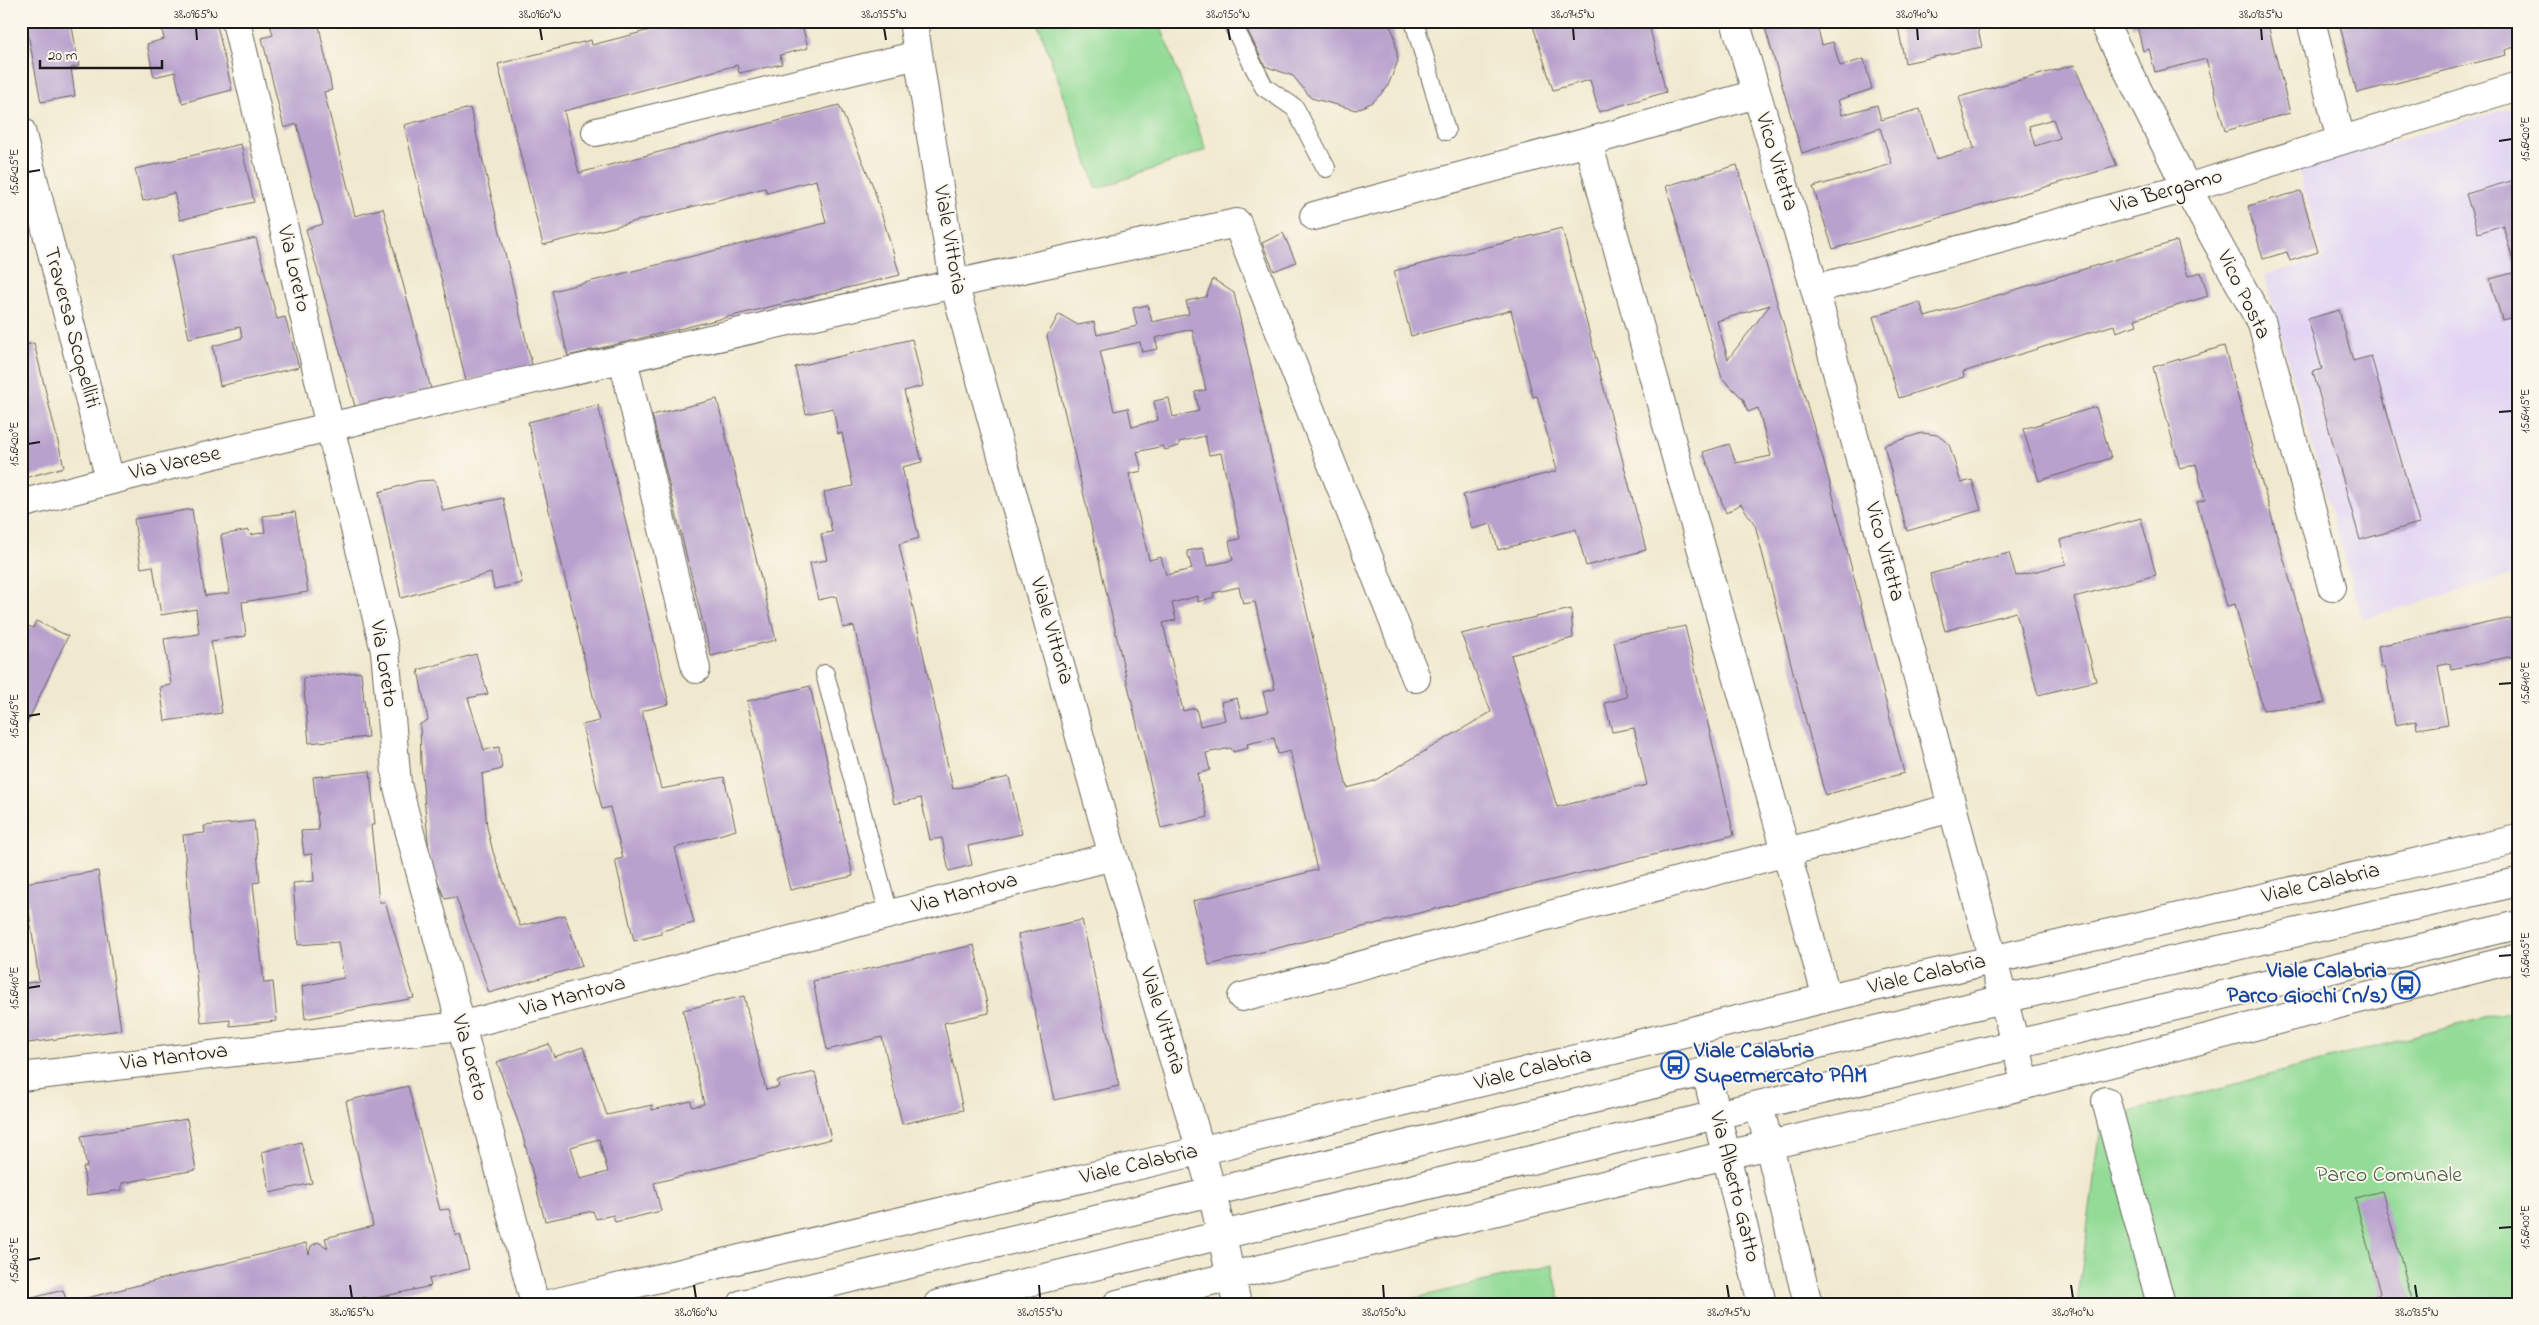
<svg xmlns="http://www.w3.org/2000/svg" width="2539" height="1325" viewBox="0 0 2539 1325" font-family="'Indie Flower',sans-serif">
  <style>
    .built { fill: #e1d4f4 }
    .green { fill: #93db96; stroke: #587c59 }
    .building { fill: #b8a1cd; fill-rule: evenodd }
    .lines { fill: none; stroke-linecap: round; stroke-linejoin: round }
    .lane-casing { stroke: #67645b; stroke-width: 20 }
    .street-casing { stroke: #67645b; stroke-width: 30 }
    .secondary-casing { stroke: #67645b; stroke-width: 30 }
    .lane { stroke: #fff; stroke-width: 18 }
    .street { stroke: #fff; stroke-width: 28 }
    .secondary { stroke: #fff; stroke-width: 28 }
    .ticks { fill: none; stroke: #1c1c1c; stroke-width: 2 }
    .labels { text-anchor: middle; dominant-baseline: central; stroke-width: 4; stroke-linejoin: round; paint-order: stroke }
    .street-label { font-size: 22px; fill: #1c1c1c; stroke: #fbf7ec }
    .transit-label { font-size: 22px; font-weight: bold; fill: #164399; stroke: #fbf7ec; text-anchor: end }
    .park-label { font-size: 22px; fill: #465f47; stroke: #fbf7ec }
    .neatline { fill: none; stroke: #1c1c1c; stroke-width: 2 }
    .ticks-label { font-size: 12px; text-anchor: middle; fill: #1c1c1c }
  </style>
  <rect width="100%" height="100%" fill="#fbf7ec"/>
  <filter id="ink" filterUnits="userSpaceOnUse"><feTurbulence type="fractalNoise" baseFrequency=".02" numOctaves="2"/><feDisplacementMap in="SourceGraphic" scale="10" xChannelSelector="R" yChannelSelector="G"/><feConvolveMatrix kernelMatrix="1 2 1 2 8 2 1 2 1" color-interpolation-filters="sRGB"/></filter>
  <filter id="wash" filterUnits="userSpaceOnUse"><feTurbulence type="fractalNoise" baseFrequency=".0096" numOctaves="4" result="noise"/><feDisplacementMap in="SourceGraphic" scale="20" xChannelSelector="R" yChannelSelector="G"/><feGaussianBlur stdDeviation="1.12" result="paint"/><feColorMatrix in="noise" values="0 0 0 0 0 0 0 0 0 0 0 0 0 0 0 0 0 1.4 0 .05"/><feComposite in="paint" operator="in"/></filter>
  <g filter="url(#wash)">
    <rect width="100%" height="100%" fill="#f1e9cf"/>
    <path class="built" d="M2518 106V574L2362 619 2264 275 2324 258 2298 169Z"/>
    <path class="green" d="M1037 21H1159L1206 150 1097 189Z
      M2518 1009V1304H2167L2118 1115Z
      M2102 1119 2152 1304H2077Z
      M1552 1265 1561 1304H1391Z"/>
    <g id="blocks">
      <path class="building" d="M36 21H71L79 66 71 68 75 96 41 102 26 23Z
        M160 21H216L232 90 182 103 175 72 154 77 147 44 164 39Z
        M269 21H318L332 90 324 92 355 216 383 208 431 389 356 410 306 229 323 224 297 124 284 128 262 38 273 35Z
        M685 21H785V24L801 21 808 48 780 55 782 64 739 73 737 65 564 111 579 173 839 105 873 186 900 275 568 356 552 291 826 223 816 180 767 193 765 188 543 245 498 64 591 40 592 45Z
        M1243 21H1387L1394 34 1398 61 1387 88 1373 102 1356 110 1311 98 1293 76 1265 66Z
        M1550 21H1648L1666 92 1599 112 1590 80 1553 90 1533 26Z
        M1763 21H1816L1822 45 1833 42 1840 66 1864 59 1872 89 1838 100 1842 115 1877 105 1881 120 1920 109 1936 159 1974 148 1959 97 2074 65 2117 166 1833 249 1813 187 1892 164 1880 128 1802 153ZM2053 119 2060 138 2035 146 2029 126Z
        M1897 21H1976L1982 47 1905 63Z
        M2131 21H2267L2290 113 2225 131 2206 59 2155 72 2149 49 2143 51 2137 26 2132 27Z
        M2359 21H2518V46L2505 50 2506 55 2357 93 2340 26Z
        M470 108 532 365 466 381 404 125Z
        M241 144 254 202 180 220 174 193 143 201 135 169Z
        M1737 165 1829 480 1904 773 1825 795 1755 525 1741 504 1726 513 1703 452 1729 444 1736 463 1771 456 1758 408 1748 412 1743 399 1722 378 1666 186ZM1770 305 1728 359 1717 321Z
        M2518 179V316L2502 320 2490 279 2516 272 2503 225 2478 233 2466 194Z
        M2301 191 2318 252 2290 261 2287 252 2263 259 2248 206Z
        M1562 228 1646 550 1586 566 1576 529 1498 550 1491 524 1472 529 1463 495 1557 471 1537 396 1533 397 1511 310 1411 336 1394 271Z
        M1283 233 1296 262 1274 271 1262 243Z
        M256 238 277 319 285 317 299 367 220 386 213 346 242 338 240 327 189 338 171 256Z
        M2177 241 2188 276 2201 272 2208 296 2135 319 2137 325 2116 332 2114 325 1963 372 1964 377 1899 398 1873 317 1920 302 1925 317Z
        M1213 279 1234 293 1347 788 1374 781 1491 712 1461 634 1571 609 1573 638 1511 655 1557 807 1647 785 1634 728 1612 732 1605 703 1627 697 1614 642 1685 626 1734 835 1209 965 1193 901 1317 870 1290 751 1278 754 1274 738 1247 744 1248 748 1233 752 1231 748 1206 753 1210 770 1197 774 1208 817 1161 828 1047 336 1059 314 1078 325 1094 322 1097 335 1137 326 1133 308 1148 305 1152 322 1189 314 1186 301 1206 297ZM1192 329 1206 390 1195 392 1199 411 1173 417 1169 398 1154 401 1158 420 1132 427 1128 408 1114 411 1100 351 1140 342 1142 352 1158 349 1155 338ZM1205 436 1209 455 1221 453 1240 539 1229 541 1233 560 1207 566 1203 548 1187 551 1192 569 1166 575 1161 557 1149 560 1129 474 1142 471 1137 452 1163 446 1165 450 1179 446V442ZM1239 587 1243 604 1255 602 1275 689 1263 692 1268 712 1242 718 1237 698 1221 702 1225 720 1200 726 1196 708 1183 711 1163 623 1176 620 1172 603 1198 596V602L1214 597 1213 593Z
        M2339 310 2353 361 2371 356 2419 523 2360 540 2313 372 2322 369 2308 319Z
        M912 339 923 386 904 391 922 462 902 467 919 538 899 544 953 789 1009 777 1022 834 968 846 972 865 949 871 942 838 930 840 921 798 894 804 854 626 843 628 836 596 818 600 810 563 827 560 821 534 832 532 824 492 853 486 842 433 838 434 833 408 806 414 795 367Z
        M34 343 64 467 21 479V346Z
        M2224 346 2252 448 2325 703 2263 710 2235 604 2227 606 2197 502 2205 500 2196 464 2180 469 2153 367Z
        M717 399 776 640 711 656 652 415Z
        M598 405 669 704 642 711 661 789 724 777 736 830 675 848 694 923 661 931V934L634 941 615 860 623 858 610 807 602 809 582 725 599 721 528 422Z
        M2096 407 2111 458 2039 481 2023 429Z
        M1922 433 1937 435 1949 444 1961 483 1972 480 1981 510 1907 531 1884 445Z
        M435 480 443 511 503 498 522 583 494 589 491 573 401 598 379 492 418 481Z
        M192 509 205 596 230 593 221 535 249 530 250 535 265 532 263 516 295 512 308 592 242 602 246 636 211 641 222 713 165 721 160 687 171 685 164 639 199 634 196 609 161 615 153 566 141 568 134 519Z
        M2141 518 2156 575 2074 597 2096 681 2038 695 2016 612 1945 631 1930 574 2009 553 2016 576 2066 564 2060 540Z
        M2517 617 2518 655 2451 669 2450 663 2438 666 2448 724 2417 729 2416 721 2395 725 2385 667H2381L2378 646Z
        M36 621 68 636 21 736V623L33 628Z
        M476 654 488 694 468 698 484 750 499 747 502 769 482 774 487 827 493 852 520 926 565 915 582 966 489 993 456 897 445 899 430 862 421 763 420 724 428 720 418 670Z
        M361 672 368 737 309 743 303 678Z
        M810 686 853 876 790 890 747 701Z
        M370 771 375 825H371L379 902H385L414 998 305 1019 302 986 344 978 338 942 298 945 293 883 314 881 312 854 304 855 301 831 319 830 313 777Z
        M254 821 260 882 253 883 264 983 273 982 277 1021 230 1026V1020L201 1023 183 835 205 833 204 826Z
        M98 871 121 1030 21 1044V984L39 981 25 883Z
        M1082 920 1119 1086 1054 1100 1018 934Z
        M974 945 989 1013 944 1023 963 1110 902 1124 882 1037 827 1050 813 981Z
        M744 996 766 1090 779 1087 777 1081 815 1072 831 1139 654 1183 661 1211 615 1222 613 1215 596 1219 593 1211 545 1221 522 1133 497 1062 549 1044 554 1057 583 1047 607 1115 652 1105V1110L691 1101 692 1107 704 1104 683 1010ZM599 1139 608 1172 580 1179 571 1147Z
        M408 1086 440 1210 449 1209 456 1236 460 1234 469 1269 429 1279 431 1286 367 1300 366 1297 339 1304H21V1301L63 1290 67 1303 306 1243 309 1254 311 1246 318 1242 328 1248 325 1238 373 1226 346 1101Z
        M187 1119 196 1170 122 1183V1190L87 1195 83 1167H87L81 1136Z
        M301 1142 312 1183 270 1193 262 1152Z
        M2382 1191 2413 1304H2369L2380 1293 2355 1198Z
        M1634 1299 1636 1304H1621V1303Z"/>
    </g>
  </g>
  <g filter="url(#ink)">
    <use href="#blocks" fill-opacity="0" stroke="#67645b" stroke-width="1"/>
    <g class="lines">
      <g class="lane-casing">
        <path id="lane" d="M1231 21 1264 87 1295 108 1326 168
          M1414 21 1446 131
          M825 674 889 914"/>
      </g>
      <g class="street-casing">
        <path id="street" d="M236 21 330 427 385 651 397 784 535 1304
          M913 21 954 283 1113 856 1193 1124 1212 1192 1237 1304
          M1735 21 1815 289 2026 1085
          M2103 21 2187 188 2262 324 2332 587
          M2311 21 2341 140
          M21 131 110 480
          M596 132 918 55
          M1588 142 1827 998
          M1314 216 1588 142 1756 94
          M1815 289 2187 188 2518 86
          M623 359 696 669
          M21 504C183 460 346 423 509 385 751 329 994 274 1237 223L1416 678
          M1242 997 1952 808
          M1706 1071 1762 1304
          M21 1077 460 1026 1113 856
          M2106 1101 2161 1304
          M1759 1105 1808 1304
          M549 1304 1199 1151 1827 998 2518 839
          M1117 1304 1726 1155 1994 1093 2518 958"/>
      </g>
      <g class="secondary-casing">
        <path id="secondary" d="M742 1304 1212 1192 2003 999 2518 882
          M938 1304 1716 1115 2518 925"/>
      </g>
      <use href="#lane" class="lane"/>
      <use href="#street" class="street"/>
      <use href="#secondary" class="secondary"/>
    </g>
  </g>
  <path class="ticks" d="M196 28 197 40M540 28 542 40M884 28 886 40M1228 28 1230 40M1573 28 1574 40M1917 28 1918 40M2261 28 2262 40M2499 141 2512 139M28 172 40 170M2499 412 2512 411M28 444 40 442M2499 684 2512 683M28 716 40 714M2499 956 2512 955M28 988 40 986M2499 1228 2512 1227M28 1260 40 1258M350 1285 352 1298M694 1285 696 1298M1039 1285 1040 1298M1383 1285 1384 1298M1727 1285 1729 1298M2071 1285 2073 1298M2415 1285 2417 1298"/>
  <defs>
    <g id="bus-ring" transform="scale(1.4375)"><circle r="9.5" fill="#fbf7ec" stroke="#1a4fb4" stroke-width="1.5"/><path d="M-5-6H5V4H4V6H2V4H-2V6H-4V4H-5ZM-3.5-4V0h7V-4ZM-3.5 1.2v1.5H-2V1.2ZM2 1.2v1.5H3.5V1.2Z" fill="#1a4fb4"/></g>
  </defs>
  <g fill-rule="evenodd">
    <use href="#bus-ring" x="2406" y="985"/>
    <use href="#bus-ring" x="1675" y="1065"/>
  </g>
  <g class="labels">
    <g class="street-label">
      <text transform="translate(1776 162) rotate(73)">Vico Vitetta</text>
      <text transform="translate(2167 192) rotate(-16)">Via Bergamo</text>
      <text transform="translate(949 240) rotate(80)">Viale Vittoria</text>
      <text transform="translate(293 269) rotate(77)">Via Loreto</text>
      <text transform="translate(2243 295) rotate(64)">Vico Posta</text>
      <text transform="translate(71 328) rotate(75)">Traversa Scopelliti</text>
      <text transform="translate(175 464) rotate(-13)">Via Varese</text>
      <text transform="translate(1884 552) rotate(75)">Vico Vitetta</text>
      <text transform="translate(1051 631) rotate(74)">Viale Vittoria</text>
      <text transform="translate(383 664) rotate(81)">Via Loreto</text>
      <text transform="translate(2321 884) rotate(-13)">Viale Calabria</text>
      <text transform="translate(965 894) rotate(-15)">Via Mantova</text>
      <text transform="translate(1927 975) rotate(-13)">Viale Calabria</text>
      <text transform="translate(573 997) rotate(-15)">Via Mantova</text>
      <text transform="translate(1162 1021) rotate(73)">Viale Vittoria</text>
      <text transform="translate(174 1058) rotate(-7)">Via Mantova</text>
      <text transform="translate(469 1058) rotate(75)">Via Loreto</text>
      <text transform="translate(1533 1070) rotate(-14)">Viale Calabria</text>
      <text transform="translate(1139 1165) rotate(-13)">Viale Calabria</text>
      <text transform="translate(1734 1187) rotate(76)">Via Alberto Gatto</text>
    </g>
    <g class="transit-label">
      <text x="2387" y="972">Viale Calabria<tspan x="2387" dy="25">Parco Giochi (n/s)</tspan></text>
      <text x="1694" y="1052" text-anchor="start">Viale Calabria<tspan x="1694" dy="25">Supermercato PAM</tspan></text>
    </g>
    <g class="park-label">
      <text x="2389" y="1176">Parco Comunale</text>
    </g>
  </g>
  <rect width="2539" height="1325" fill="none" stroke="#fbf7ec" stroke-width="55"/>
  <path d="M40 60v8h122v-8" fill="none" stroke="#1c1c1c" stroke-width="2.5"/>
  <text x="48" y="60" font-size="15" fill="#1c1c1c" stroke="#fbf7ec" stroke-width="4" paint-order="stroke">20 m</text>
  <rect x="28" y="28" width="2484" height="1270" class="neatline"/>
  <g class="ticks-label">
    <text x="196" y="18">38.0965°N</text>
    <text x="540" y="18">38.0960°N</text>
    <text x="884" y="18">38.0955°N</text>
    <text x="1228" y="18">38.0950°N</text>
    <text x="1573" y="18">38.0945°N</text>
    <text x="1917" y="18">38.0940°N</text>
    <text x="2261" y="18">38.0935°N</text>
    <text transform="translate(2525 139) rotate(-90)" y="4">15.6420°E</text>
    <text transform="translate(14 172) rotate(-90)" y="4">15.6425°E</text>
    <text transform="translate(2525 411) rotate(-90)" y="4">15.6415°E</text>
    <text transform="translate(14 444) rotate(-90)" y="4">15.6420°E</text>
    <text transform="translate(2525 683) rotate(-90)" y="4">15.6410°E</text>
    <text transform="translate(14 716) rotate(-90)" y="4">15.6415°E</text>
    <text transform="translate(2525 955) rotate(-90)" y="4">15.6405°E</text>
    <text transform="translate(14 988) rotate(-90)" y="4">15.6410°E</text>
    <text transform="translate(2525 1227) rotate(-90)" y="4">15.6400°E</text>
    <text transform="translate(14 1260) rotate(-90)" y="4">15.6405°E</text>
    <text x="352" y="1316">38.0965°N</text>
    <text x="696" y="1316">38.0960°N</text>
    <text x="1040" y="1316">38.0955°N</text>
    <text x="1384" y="1316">38.0950°N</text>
    <text x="1729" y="1316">38.0945°N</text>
    <text x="2073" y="1316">38.0940°N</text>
    <text x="2417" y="1316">38.0935°N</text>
  </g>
</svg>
